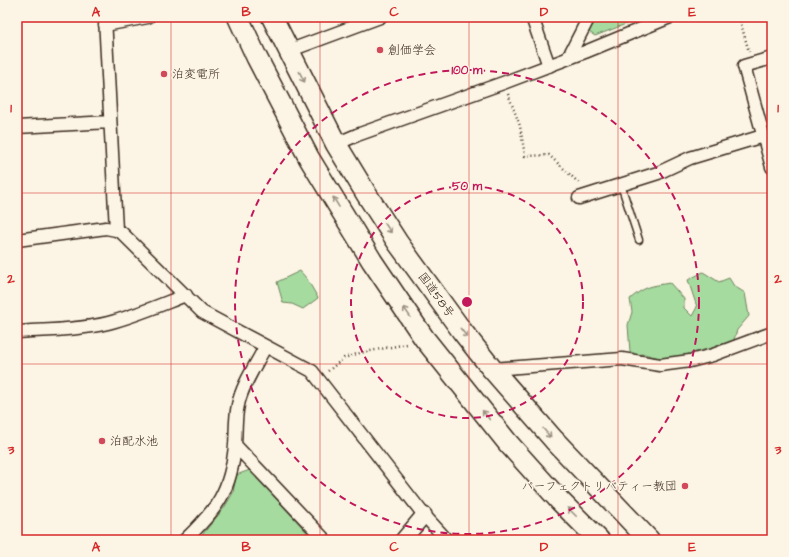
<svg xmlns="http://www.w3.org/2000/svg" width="789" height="557" viewBox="0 0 789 557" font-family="'Architects Daughter','Klee One',sans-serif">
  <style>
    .green { fill: #a5db9f; stroke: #70825e }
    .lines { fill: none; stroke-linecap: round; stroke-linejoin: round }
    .service-casing { stroke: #3b2a1e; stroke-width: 9 }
    .minor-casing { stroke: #3b2a1e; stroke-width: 15 }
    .tertiary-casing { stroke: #3b2a1e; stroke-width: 18 }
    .trunk-casing { stroke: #3b2a1e; stroke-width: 23 }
    .path { stroke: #3b2a1e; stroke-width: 2.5; stroke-dasharray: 1 3; stroke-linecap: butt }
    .service { stroke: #fcf5e5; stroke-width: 6 }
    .minor { stroke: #fcf5e5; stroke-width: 12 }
    .tertiary { stroke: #fcf5e5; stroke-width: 15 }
    .trunk { stroke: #fcf5e5; stroke-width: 20 }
    .oneway { stroke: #9c9082 }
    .grid { fill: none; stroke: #d62828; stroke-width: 1; stroke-opacity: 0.55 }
    .ring { fill: none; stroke: #c2185b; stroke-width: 2; stroke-dasharray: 7 5 }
    .poi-dot { fill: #d1495b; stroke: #fcf5e5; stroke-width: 1.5 }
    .labels { text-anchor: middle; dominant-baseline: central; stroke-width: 3; stroke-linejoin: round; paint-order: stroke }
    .poi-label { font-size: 12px; fill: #3b2a1e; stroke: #fcf5e5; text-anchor: start }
    .street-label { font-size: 12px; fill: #3b2a1e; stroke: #fcf5e5 }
    .centre { fill: #c2185b; stroke: #fcf5e5; stroke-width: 2 }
    .ring-label { font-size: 12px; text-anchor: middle; font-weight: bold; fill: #c2185b; stroke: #fcf5e5; stroke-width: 3; stroke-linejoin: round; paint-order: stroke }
    .neatline { fill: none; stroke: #d62828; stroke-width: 1.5 }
    .grid-label { font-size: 13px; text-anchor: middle; font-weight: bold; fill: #d62828 }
  </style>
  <rect width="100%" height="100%" fill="#fcf5e5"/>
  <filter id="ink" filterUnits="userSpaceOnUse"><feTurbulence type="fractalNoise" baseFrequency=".025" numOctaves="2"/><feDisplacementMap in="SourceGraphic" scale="8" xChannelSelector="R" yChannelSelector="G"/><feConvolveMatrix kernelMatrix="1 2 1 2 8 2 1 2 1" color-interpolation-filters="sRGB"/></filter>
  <g filter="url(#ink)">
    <path class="green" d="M592 17H638L639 19 595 36 586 30Z
      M300 271 307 279 318 298 303 309 292 304 283 303 277 282Z
      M703 272 719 282 729 278 734 286 745 293 749 316 737 330 733 343 723 348 683 357 660 358 644 354 634 355V353L630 352 628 325 632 312 630 299C645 286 651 286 670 283L684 299V308L692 316 697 307 688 280Z
      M250 470 314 540H198L224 508 233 493 236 475Z"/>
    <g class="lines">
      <g class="service-casing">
        <path id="service" d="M621 185 639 240"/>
      </g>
      <g class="minor-casing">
        <path id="minor" d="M105 17 116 230 122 233 202 312 213 318 312 371 424 515 447 540
          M532 17 549 66
          M105 25 148 17
          M288 51 380 17
          M568 58 589 17
          M772 58 744 66 772 167
          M17 127 110 122
          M336 144 357 135 503 83 585 52 670 17
          M579 198 658 173 690 158 763 136
          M17 240 106 228 116 230
          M17 332C47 330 79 330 108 323 135 316 160 305 186 295
          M492 369 622 359 660 365 690 361 713 355 772 333
          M235 445 325 540
          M185 540C217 509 231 491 235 445 236 432 235 418 238 405 242 385 256 365 265 347"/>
      </g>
      <g class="tertiary-casing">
        <path id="tertiary" d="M403 540 424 515"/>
      </g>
      <g class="trunk-casing">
        <path id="trunk" d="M238 17 257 58 309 158 372 261 424 338 508 443 560 501 599 540
          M272 17 336 144 367 195 398 243 462 331 492 369 554 440 649 540"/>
      </g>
      <path class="path" d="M739 17 749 52
        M508 94 520 126 525 156 549 155 580 184
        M328 371 344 358 360 353 407 344"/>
      <use href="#service" class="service"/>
      <use href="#minor" class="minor"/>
      <use href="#tertiary" class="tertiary"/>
      <use href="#trunk" class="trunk"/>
    </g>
    <defs><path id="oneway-shaft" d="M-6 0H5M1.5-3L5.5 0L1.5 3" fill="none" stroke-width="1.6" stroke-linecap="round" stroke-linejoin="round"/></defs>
    <g class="oneway">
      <use href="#oneway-shaft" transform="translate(302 77) rotate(63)"/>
      <use href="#oneway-shaft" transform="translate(336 202) rotate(-121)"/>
      <use href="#oneway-shaft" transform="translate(388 228) rotate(56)"/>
      <use href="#oneway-shaft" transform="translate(407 312) rotate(-124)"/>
      <use href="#oneway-shaft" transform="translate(464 333) rotate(52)"/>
      <use href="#oneway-shaft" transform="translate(486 415) rotate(-128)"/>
      <use href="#oneway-shaft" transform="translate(547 433) rotate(49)"/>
      <use href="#oneway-shaft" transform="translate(572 512) rotate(-135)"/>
    </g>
  </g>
  <path class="grid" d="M171 17V540M320 17V540M469 17V540M618 17V540M17 193H772M17 364H772"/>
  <g class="ring">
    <circle cx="467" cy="302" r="116"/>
    <circle cx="467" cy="302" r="232"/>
  </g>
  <g class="poi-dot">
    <circle cx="380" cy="50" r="4"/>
    <circle cx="164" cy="74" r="4"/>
    <circle cx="102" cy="441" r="4"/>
    <circle cx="685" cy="486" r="4"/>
  </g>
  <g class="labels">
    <g class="poi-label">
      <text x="388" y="50">創価学会</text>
      <text x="172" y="74">泊変電所</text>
      <text x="110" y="441">泊配水池</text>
      <text x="677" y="486" text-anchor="end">パーフェクトリバティー教団</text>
    </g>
    <g class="street-label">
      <text transform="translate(436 295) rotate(54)">国道58号</text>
    </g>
  </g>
  <circle cx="467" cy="302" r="6" class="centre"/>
  <g class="ring-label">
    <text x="467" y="74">100 m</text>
    <text x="467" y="190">50 m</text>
  </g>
  <rect width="789" height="557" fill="none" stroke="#fcf5e5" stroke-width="44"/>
  <rect x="22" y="22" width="745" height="513" class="neatline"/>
  <g class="grid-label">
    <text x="96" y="16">A</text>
    <text x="246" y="16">B</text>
    <text x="394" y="16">C</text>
    <text x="544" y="16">D</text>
    <text x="692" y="16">E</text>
    <text x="11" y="112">1</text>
    <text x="778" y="112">1</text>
    <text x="11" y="283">2</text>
    <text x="778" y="283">2</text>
    <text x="11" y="454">3</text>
    <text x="778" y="454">3</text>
    <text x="96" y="551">A</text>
    <text x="246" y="551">B</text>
    <text x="394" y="551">C</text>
    <text x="544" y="551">D</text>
    <text x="692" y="551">E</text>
  </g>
</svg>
